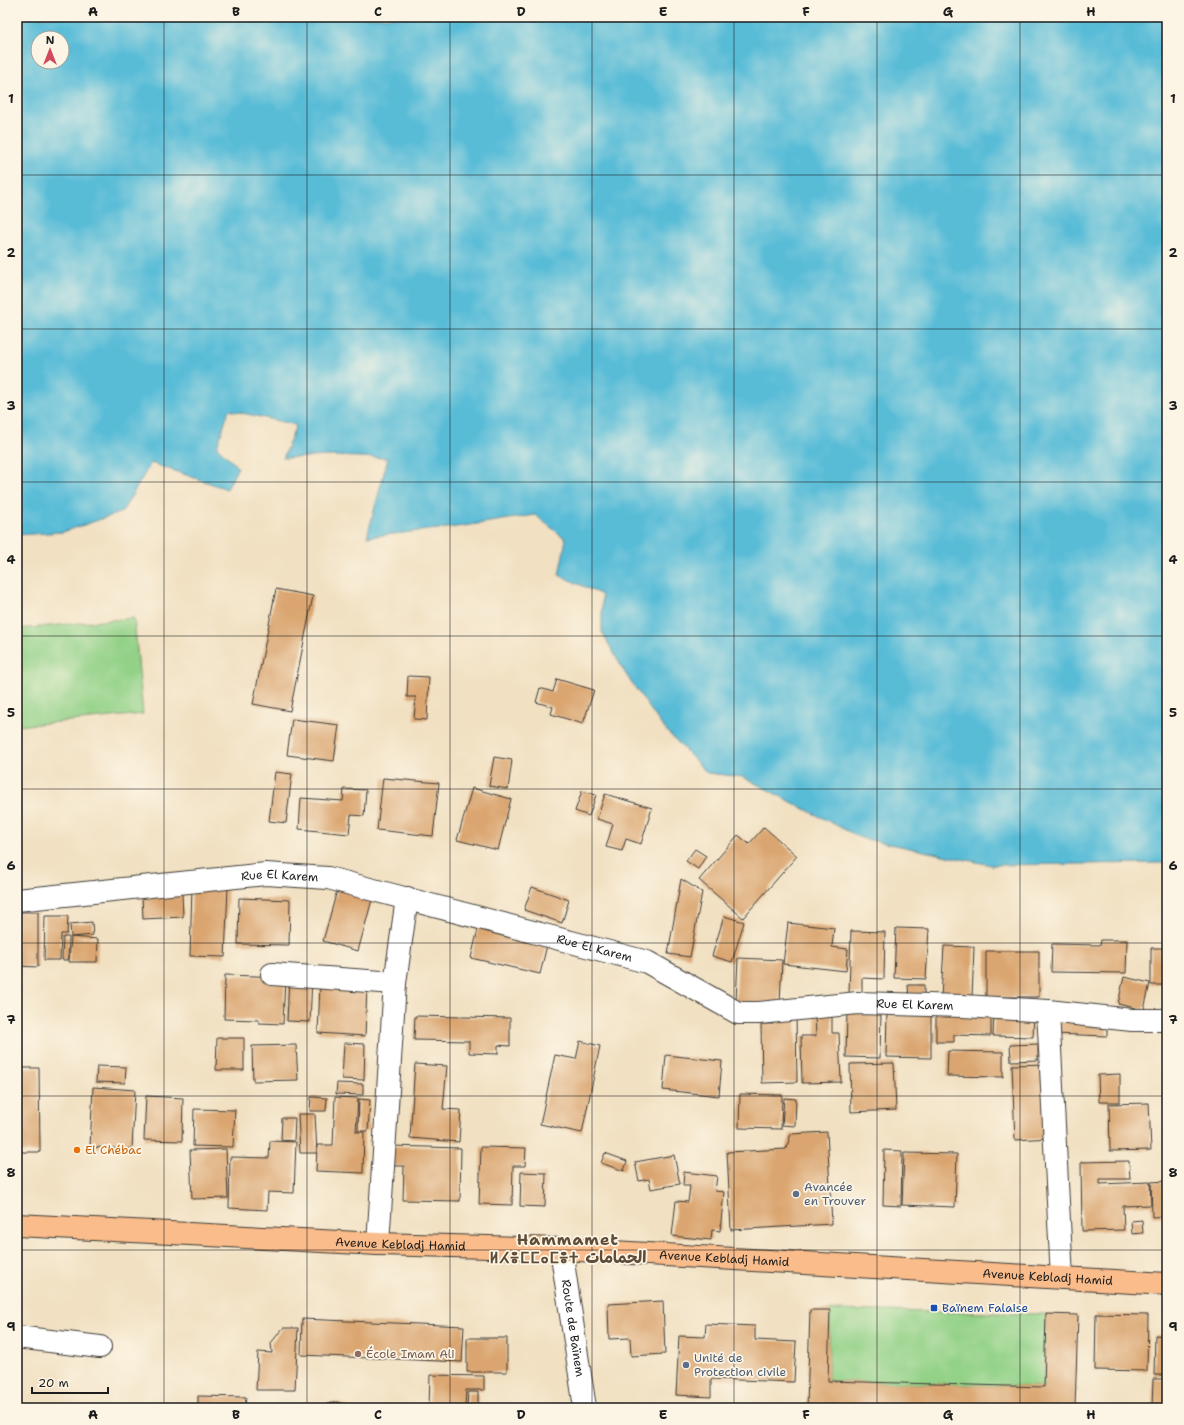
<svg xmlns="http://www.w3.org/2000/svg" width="1184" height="1425" viewBox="0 0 1184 1425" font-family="'Shantell Sans','Playpen Sans Arabic','Noto Sans Tifinagh',sans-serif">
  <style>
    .green { fill: #92d187; stroke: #577652 }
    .water { fill: #59bcd7; stroke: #3a6c7a; fill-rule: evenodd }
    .building { fill: #daa56f }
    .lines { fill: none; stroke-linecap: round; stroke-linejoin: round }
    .minor-casing { stroke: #3c3935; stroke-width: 24 }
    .tertiary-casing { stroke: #3c3935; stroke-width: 24 }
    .primary-casing { stroke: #3c3935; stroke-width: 24 }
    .minor { stroke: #fff; stroke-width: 22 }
    .tertiary { stroke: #fff; stroke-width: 22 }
    .primary { stroke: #f9bc8a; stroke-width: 22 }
    .grid { fill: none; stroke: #1c1c1c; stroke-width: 1; stroke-opacity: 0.55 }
    .food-dot { fill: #e8710a; stroke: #fcf5e5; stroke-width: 1.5 }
    .service-dot { fill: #5c6f8a; stroke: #fcf5e5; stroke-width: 1.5 }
    .transit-dot { fill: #1a4fb4; stroke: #fcf5e5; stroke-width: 1.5 }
    .education-dot { fill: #8d6e63; stroke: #fcf5e5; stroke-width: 1.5 }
    .labels { text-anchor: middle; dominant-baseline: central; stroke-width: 3.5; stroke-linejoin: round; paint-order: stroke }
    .street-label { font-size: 12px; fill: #1c1c1c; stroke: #fcf5e5 }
    .food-label { font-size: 12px; fill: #c56008; stroke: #fcf5e5; text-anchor: start }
    .service-label { font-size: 12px; fill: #4e5e75; stroke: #fcf5e5; text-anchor: start }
    .transit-label { font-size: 12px; fill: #164399; stroke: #fcf5e5; text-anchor: start }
    .education-label { font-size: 12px; fill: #785e54; stroke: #fcf5e5; text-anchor: start }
    .district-label { font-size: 16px; font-weight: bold; letter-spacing: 1px; fill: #5e4c39; stroke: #fcf5e5 }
    .neatline { fill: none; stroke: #1c1c1c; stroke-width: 1.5 }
    .grid-label { font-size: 13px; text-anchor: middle; font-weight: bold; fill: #1c1c1c }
  </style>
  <rect width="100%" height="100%" fill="#fcf5e5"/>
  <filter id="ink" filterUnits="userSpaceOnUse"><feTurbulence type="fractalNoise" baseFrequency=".025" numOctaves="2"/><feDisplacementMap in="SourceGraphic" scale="8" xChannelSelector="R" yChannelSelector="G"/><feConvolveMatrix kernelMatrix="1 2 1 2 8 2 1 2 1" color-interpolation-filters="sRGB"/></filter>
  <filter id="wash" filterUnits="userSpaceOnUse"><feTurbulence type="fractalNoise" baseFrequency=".012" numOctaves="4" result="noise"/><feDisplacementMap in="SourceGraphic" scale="16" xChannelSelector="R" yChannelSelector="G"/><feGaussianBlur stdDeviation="0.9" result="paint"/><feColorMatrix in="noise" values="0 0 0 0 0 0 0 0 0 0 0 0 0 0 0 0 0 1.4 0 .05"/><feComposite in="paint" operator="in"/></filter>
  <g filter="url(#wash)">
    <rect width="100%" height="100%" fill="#f1e0c1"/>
    <path class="green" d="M134 618 143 714 17 726V629Z
      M830 1310 1046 1314 1044 1387 828 1381Z"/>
    <path class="water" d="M17 17H1167V863L991 865 861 838 743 777 707 773 662 726 625 673 602 632V595L559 575 566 539 535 515 464 526 367 537 388 458 330 456 283 458 296 425 229 410 217 447 238 467 227 489 151 463 122 512 63 532 17 535ZM38 38H62V62H38Z"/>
    <g id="blocks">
      <path class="building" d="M276 589 313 596 290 711 253 704Z
        M408 676 429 677 427 720 414 719 416 697H407Z
        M557 679 594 690 583 724 551 714 553 707 536 702 540 688 553 692Z
        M292 719 339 725 334 761 287 755Z
        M494 757 512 760 508 789 489 786Z
        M275 772 292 774 286 823 269 821Z
        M383 778 439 783 433 836 377 830Z
        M472 788 511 799 498 850 457 840Z
        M344 789 366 790 364 816 351 815 349 834 299 829 301 798 343 801Z
        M582 791 596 795 589 816 575 811Z
        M605 794 652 808 641 844 626 839 622 851 606 847 613 824 597 819Z
        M17 826H18L19 837H17Z
        M764 827 797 856 743 918 699 880 738 835 749 844Z
        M695 849 706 856 698 869 686 861Z
        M681 879 702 892 690 957 668 954Z
        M192 886 228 887 225 957 190 956Z
        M338 887 373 896 358 951 323 941Z
        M532 887 569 900 562 923 524 910Z
        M182 893 183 917 143 919 142 894Z
        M239 898 290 900 289 945 238 944Z
        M17 912H38V967L17 966Z
        M45 916H68L67 934H61L60 960H44Z
        M724 916 744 922 732 962 712 956Z
        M92 922 93 935 71 937 70 924Z
        M788 923 834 928 832 947 848 949 846 971 783 964Z
        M479 925 548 941 540 974 471 958Z
        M896 928 929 929 926 979 894 978Z
        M851 931 885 932 884 979 862 978V994L849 993Z
        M63 937H69L68 960H62Z
        M71 937 98 939 97 962H69Z
        M1101 940H1127L1126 973 1051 972 1052 944 1100 945Z
        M944 946 974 947 972 998 941 997Z
        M1151 948H1167V985H1151Z
        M986 951H1039V997H986Z
        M738 958 782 960 780 1004 736 1001Z
        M225 975 285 977 283 1024 259 1023V1020L224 1019Z
        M289 977 312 978 310 1022 287 1021Z
        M1124 977 1150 983 1144 1010 1118 1004Z
        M320 985 367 987 365 1036 318 1033Z
        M908 985H924V998L909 999Z
        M847 1011 881 1012 880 1058 846 1057Z
        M887 1012 931 1013V1058L886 1057Z
        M936 1012 991 1014V1036L954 1035V1042H936Z
        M994 1012 1034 1014 1033 1037 993 1036Z
        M772 1014H796L797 1082 762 1083 761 1024H773Z
        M815 1014H832V1033H839L841 1082 802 1083 801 1036H816Z
        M415 1016 510 1018V1046L498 1045V1054L469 1053V1041L414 1040Z
        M1053 1018 1107 1020V1036L1053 1034Z
        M217 1038H244V1070H216Z
        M580 1041 600 1046 582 1133 540 1124 555 1055 576 1059Z
        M344 1043 365 1044 364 1080 342 1079Z
        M1038 1044V1060L1011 1061 1010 1045Z
        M296 1045 298 1080 253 1081 252 1046Z
        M948 1051 1003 1052V1077L947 1076Z
        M666 1055 722 1061 719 1096 663 1090Z
        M894 1063 896 1110 851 1112 850 1064Z
        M415 1064 447 1066 443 1109 461 1110 459 1142 410 1138Z
        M1047 1064 1051 1138 1015 1140 1012 1065Z
        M97 1066 126 1067 125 1083 96 1082Z
        M17 1068H39L40 1152H17Z
        M1120 1074V1102H1099L1098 1075Z
        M337 1083 363 1084V1095L336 1094Z
        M93 1087 135 1090 132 1149 90 1147Z
        M740 1094 782 1095 781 1129 739 1128Z
        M146 1096 183 1098 182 1141 144 1140Z
        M311 1097 327 1098 326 1111H310Z
        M335 1097 358 1098 356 1132H364L363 1173 316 1171 317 1145H333Z
        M784 1098 796 1099 795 1126 782 1125Z
        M359 1099 370 1100 368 1131H358Z
        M1149 1103 1151 1150 1110 1151 1109 1104Z
        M194 1109 235 1110 233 1147 193 1146Z
        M298 1114H315L317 1153H300Z
        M282 1118H295L294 1141 281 1140Z
        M827 1132 832 1224 731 1230 727 1152 786 1149 791 1134Z
        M270 1141 296 1142 294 1193 268 1192 267 1210 229 1208 230 1157 269 1158Z
        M392 1146 461 1148 460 1201 403 1200 404 1166H391Z
        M481 1147 526 1148 525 1166H513L512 1205 479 1204Z
        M226 1149 228 1198 192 1199 190 1150Z
        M884 1150 902 1151 901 1206 883 1205Z
        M605 1153 627 1161 624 1171 601 1163Z
        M904 1153 957 1154 955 1207 902 1205Z
        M674 1155 680 1184 651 1189 649 1179 639 1181 635 1162Z
        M1129 1161 1130 1179H1100V1184L1150 1182 1151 1205 1123 1206 1124 1230 1082 1231 1081 1162Z
        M521 1172 546 1173 545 1207 520 1206Z
        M684 1172 717 1176 715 1191 724 1192 720 1231 712 1230 711 1240 672 1236 676 1201 688 1202 690 1186H683Z
        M1167 1181V1216L1152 1217 1151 1182Z
        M1142 1220 1143 1233 1132 1234 1131 1221Z
        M663 1301 665 1354 631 1356 630 1338 609 1339 608 1304Z
        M810 1310H830L828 1381 1044 1387 1046 1314 1078 1315 1075 1408H807Z
        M1096 1314 1148 1315 1147 1371 1095 1370Z
        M302 1319 464 1326 462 1362 301 1355Z
        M706 1324 755 1326V1340L796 1342 794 1382 711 1379V1397L676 1395 679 1336 705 1337Z
        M283 1328H298L295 1390H256L258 1352 272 1353 271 1343Z
        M1155 1335 1167 1336V1375H1154Z
        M467 1338H507V1372H467Z
        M430 1375 484 1376V1390H466L465 1408H429Z
        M1153 1379H1167V1408H1152Z
        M468 1392H478V1408H467Z
        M198 1396 246 1397 245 1408H198Z
        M337 1402 346 1405 351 1408H321L327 1404Z"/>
    </g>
  </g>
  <g filter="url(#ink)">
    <use href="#blocks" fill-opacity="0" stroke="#3c3935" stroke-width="1"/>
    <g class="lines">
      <g class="minor-casing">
        <g id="minor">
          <path id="s1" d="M17 900 266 874 328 878 647 962 738 1013H759L858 1003 963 1006 1048 1011 1132 1020H1167"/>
          <path d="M272 974 395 983"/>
          <path d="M1048 1011 1062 1278"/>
          <path d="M378 1244 395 983 407 898"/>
          <path d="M17 1337 100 1347"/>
        </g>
      </g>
      <g class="tertiary-casing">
        <g id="tertiary">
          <path id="s2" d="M561 1249 585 1408"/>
        </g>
      </g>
      <g class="primary-casing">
        <g id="primary">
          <path id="s3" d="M17 1225 378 1244 561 1249 1167 1284"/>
        </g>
      </g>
      <use href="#minor" class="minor"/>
      <use href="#tertiary" class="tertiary"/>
      <use href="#primary" class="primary"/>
    </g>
  </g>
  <path class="grid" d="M164 17V1408M307 17V1408M450 17V1408M592 17V1408M734 17V1408M877 17V1408M1020 17V1408M17 175H1167M17 329H1167M17 482H1167M17 636H1167M17 789H1167M17 943H1167M17 1096H1167M17 1250H1167"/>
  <circle class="food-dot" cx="77" cy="1150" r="4"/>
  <g class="service-dot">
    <circle cx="796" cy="1194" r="4"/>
    <circle cx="686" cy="1365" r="4"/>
  </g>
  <rect class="transit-dot" x="930" y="1304" width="8" height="8" rx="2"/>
  <circle class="education-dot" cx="358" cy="1354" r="4"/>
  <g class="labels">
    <g class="street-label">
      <text stroke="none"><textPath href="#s1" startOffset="264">Rue El Karem</textPath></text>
      <text stroke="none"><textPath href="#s1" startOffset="588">Rue El Karem</textPath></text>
      <text stroke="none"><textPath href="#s1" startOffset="924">Rue El Karem</textPath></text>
      <text stroke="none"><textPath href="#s3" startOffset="384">Avenue Kebladj Hamid</textPath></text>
      <text stroke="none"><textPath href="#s3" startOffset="708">Avenue Kebladj Hamid</textPath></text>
      <text stroke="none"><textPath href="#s3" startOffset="1032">Avenue Kebladj Hamid</textPath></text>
      <text stroke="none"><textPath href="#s2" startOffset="80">Route de Baïnem</textPath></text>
    </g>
    <g class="food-label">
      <text x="85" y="1150">El Chébac</text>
    </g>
    <g class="service-label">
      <text x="804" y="1187">Avancée<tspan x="804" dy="14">en Trouver</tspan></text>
      <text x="694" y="1358">Unité de<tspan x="694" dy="14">Protection civile</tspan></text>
    </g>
    <g class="transit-label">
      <text x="942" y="1308">Baïnem Falaise</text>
    </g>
    <g class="education-label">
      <text x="366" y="1354">École Imam Ali</text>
    </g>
    <g class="district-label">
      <text x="568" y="1239">Hammamet<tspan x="568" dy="18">ⵍⵃⴻⵎⵎⴰⵎⴻⵜ الحمامات</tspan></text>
    </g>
  </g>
  <rect width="1184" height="1425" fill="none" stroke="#fcf5e5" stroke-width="44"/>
  <g transform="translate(50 50)"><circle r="19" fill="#fcf5e5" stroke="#a29e95"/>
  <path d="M0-3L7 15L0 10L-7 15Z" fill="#d1495b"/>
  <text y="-6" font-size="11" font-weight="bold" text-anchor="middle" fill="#1c1c1c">N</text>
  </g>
  <path d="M32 1387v6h76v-6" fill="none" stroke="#1c1c1c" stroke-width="2"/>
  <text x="38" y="1387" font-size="12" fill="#1c1c1c" stroke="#fcf5e5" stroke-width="3" paint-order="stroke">20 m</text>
  <rect x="22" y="22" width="1140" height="1381" class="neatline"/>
  <g class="grid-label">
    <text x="93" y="16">A</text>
    <text x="236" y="16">B</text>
    <text x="378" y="16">C</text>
    <text x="521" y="16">D</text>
    <text x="663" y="16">E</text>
    <text x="806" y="16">F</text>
    <text x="948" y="16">G</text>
    <text x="1091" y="16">H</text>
    <text x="11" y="103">1</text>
    <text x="1173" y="103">1</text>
    <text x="11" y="257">2</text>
    <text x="1173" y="257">2</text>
    <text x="11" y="410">3</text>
    <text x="1173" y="410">3</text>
    <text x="11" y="564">4</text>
    <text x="1173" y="564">4</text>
    <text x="11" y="717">5</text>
    <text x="1173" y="717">5</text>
    <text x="11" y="870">6</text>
    <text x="1173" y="870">6</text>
    <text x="11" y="1024">7</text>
    <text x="1173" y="1024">7</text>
    <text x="11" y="1177">8</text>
    <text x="1173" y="1177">8</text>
    <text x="11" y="1331">9</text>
    <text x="1173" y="1331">9</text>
    <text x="93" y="1419">A</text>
    <text x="236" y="1419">B</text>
    <text x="378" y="1419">C</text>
    <text x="521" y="1419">D</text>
    <text x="663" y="1419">E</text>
    <text x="806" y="1419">F</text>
    <text x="948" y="1419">G</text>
    <text x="1091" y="1419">H</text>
  </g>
</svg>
